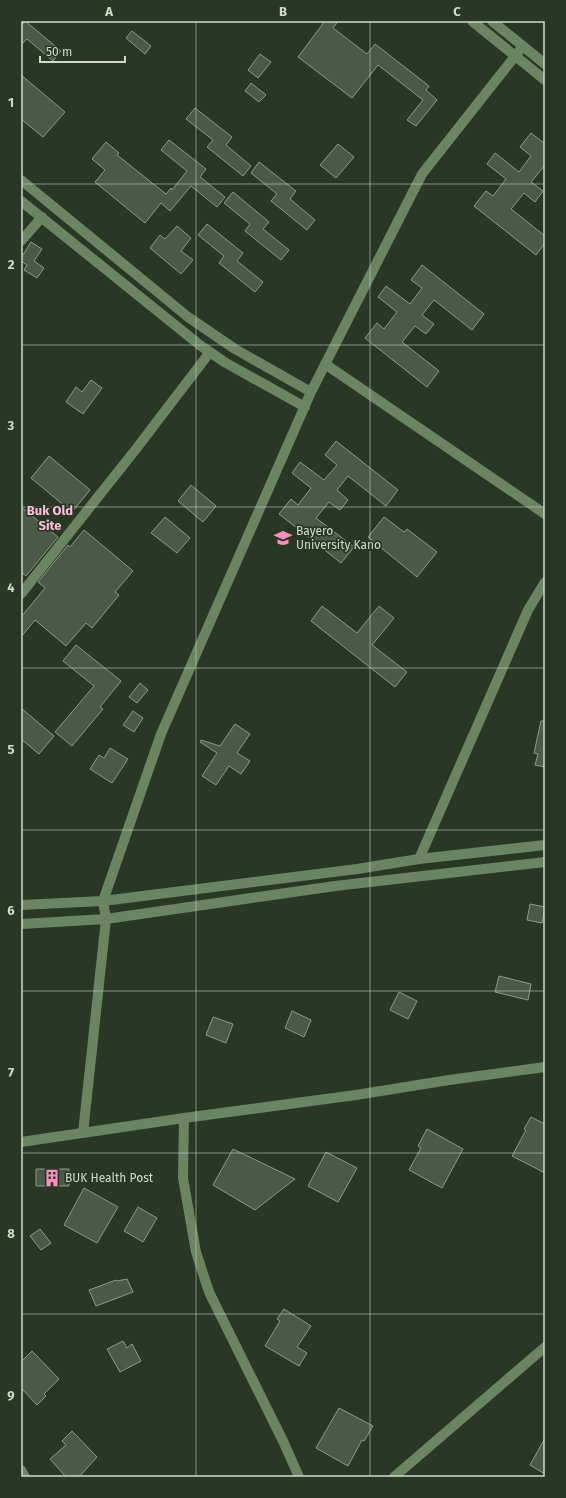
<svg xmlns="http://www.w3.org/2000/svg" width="566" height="1498" viewBox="0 0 566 1498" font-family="'Fira Sans',sans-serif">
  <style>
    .building { fill: #4a5a46; stroke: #8b9c86 }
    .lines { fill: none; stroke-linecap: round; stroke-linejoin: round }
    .minor { stroke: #6a8464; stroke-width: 10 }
    .grid { fill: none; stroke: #d1dacf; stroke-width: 1; stroke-opacity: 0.55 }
    .labels { text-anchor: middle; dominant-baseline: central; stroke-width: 3.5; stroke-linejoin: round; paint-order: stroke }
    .poi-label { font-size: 12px; fill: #d1dacf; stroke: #293825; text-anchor: start }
    .neighbourhood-label { font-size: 13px; font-weight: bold; fill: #fabcd9; stroke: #293825 }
    .neatline { fill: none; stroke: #d1dacf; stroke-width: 1.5 }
    .grid-label { font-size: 13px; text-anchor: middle; font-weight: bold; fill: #d1dacf }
  </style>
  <rect width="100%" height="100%" fill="#293825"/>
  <path class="building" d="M25 21 61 51 53 61 27 39 21 45V26Z
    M325 21H338L333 28 367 54 375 44 429 86 426 90 437 100 416 126 407 120 423 100 378 65 352 98 298 57Z
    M132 31 151 46 145 54 126 38Z
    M260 54 271 62 258 78 248 70Z
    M21 75 65 112 43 137 21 119Z
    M251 83 266 95 259 102 245 91Z
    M195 108 232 137 226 145 251 166 243 176 207 147 213 140 186 119Z
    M531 133 545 144V165L531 182 543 191 535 202 524 193 511 209 545 236V243L536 255 474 206 486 191 493 196 506 179 487 164 495 153 519 172 531 156 520 147Z
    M169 140 206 169 200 177 225 197 217 207 191 186 170 211 161 203 145 223 95 182 105 170 92 159 106 142 119 153 117 155 166 194 171 188 172 190 187 171 161 150Z
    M338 144 354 157 336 178 320 165Z
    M259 162 296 191 290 199 315 220 307 230 271 201 277 194 251 173Z
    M233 192 269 222 263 229 289 250 281 260 245 231 250 224 224 203Z
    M207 224 243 253 237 261 263 282 255 292 219 263 224 256 198 235Z
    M177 226 191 238 181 251 193 260 181 274 150 248 160 235 165 239Z
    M31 242 42 249 34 261 44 268 37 278 24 270 27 265 21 261V258Z
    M422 265 484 314 472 330 434 300 422 315 434 324 426 334 415 326 402 342 439 371 427 387 365 338 377 323 384 329 397 312 378 297 386 286 410 304 422 288 411 280Z
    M91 380 102 388 83 414 66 402 76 387 82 392Z
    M336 441 398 490 386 506 348 476 337 490 348 500 340 510 329 502 316 518 354 547 341 563 279 514 291 499 298 505 311 488 292 473 300 462 324 480 337 465 325 455Z
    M49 456 90 490 72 512 31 478Z
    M191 485 216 506 203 522 178 501Z
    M21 507 58 537 26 576 21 572Z
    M165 517 190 538 177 553 151 533Z
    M384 517 404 532 407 529 437 552 417 577 368 537Z
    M84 530 133 571 115 592 119 595 92 628 86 623 66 646 35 620 21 637V617L45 588 38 582 68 545 70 547Z
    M322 606 357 633 379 606 394 618 372 645 407 672 395 687 311 621Z
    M76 645 121 681 100 707 103 709 72 746 55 732 94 686 63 661Z
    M140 683 148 690 137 703 129 697Z
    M21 708 54 736 39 754 21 739Z
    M133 711 143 718 134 732 123 725Z
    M541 721H545V767L535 765 538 754 534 753Z
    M235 724 250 734 237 753 250 761 241 774 229 766 216 785 202 776 217 753 200 742 201 740 220 746Z
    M110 748 128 759 112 783 90 769 99 755 104 758Z
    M530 904 545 907 542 923 527 920Z
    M499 976 531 984 528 1000 495 992Z
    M399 992 417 1001 408 1019 390 1010Z
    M292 1011 311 1020 304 1037 285 1028Z
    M213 1017 233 1024 226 1043 206 1035Z
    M531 1117 545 1124V1173L512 1156 526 1130 524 1129Z
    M427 1129 463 1149 442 1188 409 1170 421 1148 418 1146Z
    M233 1149 295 1179 255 1210 213 1185Z
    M326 1152 357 1168 338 1202 308 1186Z
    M36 1169H69V1186H36Z
    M84 1188 118 1207 97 1243 64 1225Z
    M138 1207 157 1218 143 1242 124 1231Z
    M40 1229 51 1243 41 1250 30 1236Z
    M127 1279 133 1292 96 1306 89 1290 116 1280 117 1281Z
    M284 1309 311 1326 297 1347 307 1353 299 1366 265 1346 280 1321 277 1319Z
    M123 1341 127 1348 132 1344 141 1361 120 1372 107 1349Z
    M32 1351 59 1379 44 1394 46 1396 37 1405 21 1388V1362Z
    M339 1408 373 1426 364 1441 362 1440 348 1466 316 1448Z
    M72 1431 97 1457 79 1477H66L50 1459 66 1445 62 1441Z
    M545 1438V1474L530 1465Z"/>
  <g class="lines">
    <path class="minor" d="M472 21 545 80
      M492 21 545 64
      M21 180 188 317 235 349 311 392
      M21 201 201 346 226 363 305 407
      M21 241 42 217
      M325 364 545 514
      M21 594 136 449 210 352
      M419 859 528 610 545 582
      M21 905 103 901 357 869 419 859 545 845
      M21 924 106 919 335 886 545 862
      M184 1118 183 1178 196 1252 209 1292 283 1441 299 1477
      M83 1133 106 919 103 901 161 734 311 392 422 174 523 46
      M21 1142 184 1118 356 1095 449 1080 545 1067
      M21 1470 25 1477
      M394 1477 545 1347"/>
  </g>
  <path class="grid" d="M196 21V1477M370 21V1477M21 184H545M21 345H545M21 507H545M21 668H545M21 830H545M21 991H545M21 1153H545M21 1314H545"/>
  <defs>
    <g id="university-bare" transform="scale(1.38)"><path d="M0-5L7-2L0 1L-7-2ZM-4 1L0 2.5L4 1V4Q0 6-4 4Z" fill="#fb8fc5" stroke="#293825" stroke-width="2.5" paint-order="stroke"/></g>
    <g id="building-bare" transform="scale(1.38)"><path d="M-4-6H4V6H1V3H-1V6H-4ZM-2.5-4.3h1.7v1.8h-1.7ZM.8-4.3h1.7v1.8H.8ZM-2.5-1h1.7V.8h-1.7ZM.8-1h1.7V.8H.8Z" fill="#fb8fc5" stroke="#293825" stroke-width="2.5" paint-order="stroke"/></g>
  </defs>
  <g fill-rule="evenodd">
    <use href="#university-bare" x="283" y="538"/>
    <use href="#building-bare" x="52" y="1178"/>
  </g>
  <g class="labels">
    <g class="poi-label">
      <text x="296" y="531">Bayero<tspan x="296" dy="14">University Kano</tspan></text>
      <text x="65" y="1178">BUK Health Post</text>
    </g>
    <g class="neighbourhood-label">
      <text x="50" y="510">Buk Old<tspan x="50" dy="15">Site</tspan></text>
    </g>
  </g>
  <rect width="566" height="1498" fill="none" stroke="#293825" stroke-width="44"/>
  <path d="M40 56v6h85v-6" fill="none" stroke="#d1dacf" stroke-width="2"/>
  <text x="46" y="56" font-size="12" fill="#d1dacf" stroke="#293825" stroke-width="3" paint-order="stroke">50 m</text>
  <rect x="22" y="22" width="522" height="1454" class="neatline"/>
  <g class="grid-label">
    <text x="109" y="16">A</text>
    <text x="283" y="16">B</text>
    <text x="457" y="16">C</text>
    <text x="11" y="107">1</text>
    <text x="11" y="269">2</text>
    <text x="11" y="430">3</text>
    <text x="11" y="592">4</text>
    <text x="11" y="754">5</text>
    <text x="11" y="915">6</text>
    <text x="11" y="1077">7</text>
    <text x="11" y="1238">8</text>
    <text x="11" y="1400">9</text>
  </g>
</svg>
